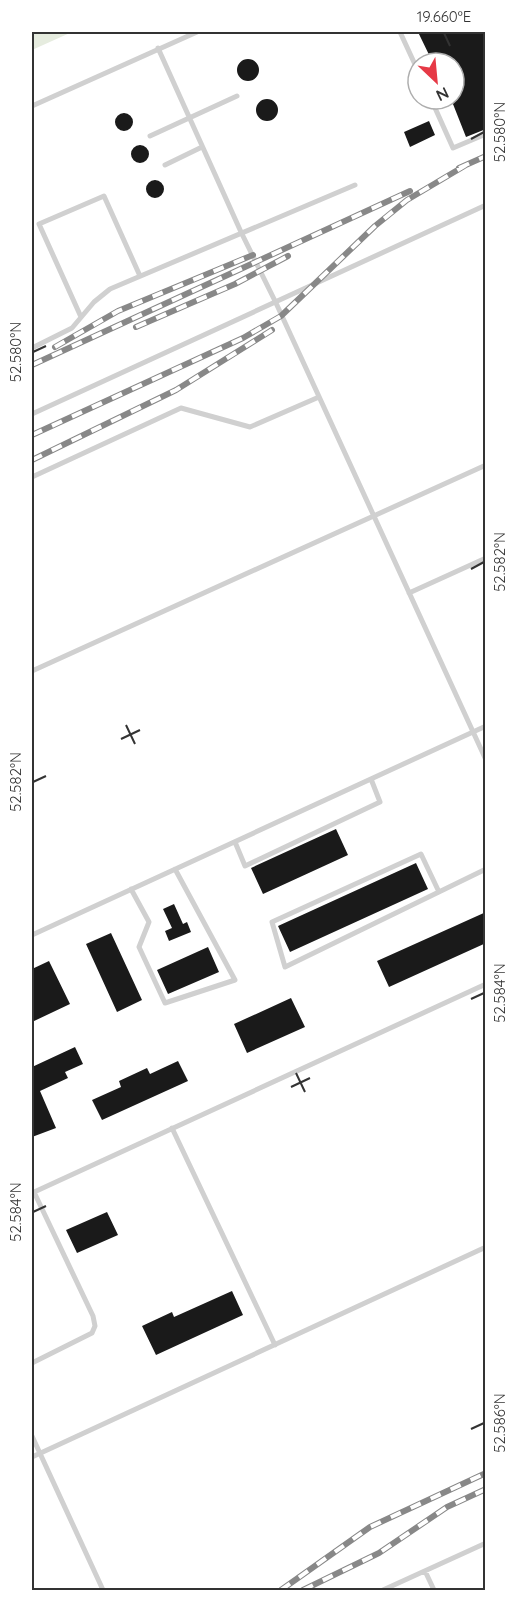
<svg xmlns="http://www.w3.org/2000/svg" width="517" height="1622" viewBox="0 0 517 1622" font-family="Quicksand,sans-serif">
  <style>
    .green { fill: #e6ecdf }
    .building { fill: #1a1a1a }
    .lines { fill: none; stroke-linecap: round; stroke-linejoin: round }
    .lane { stroke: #d0d0d0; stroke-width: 5 }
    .rail-casing { stroke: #888; stroke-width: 6 }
    .rail { stroke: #fff; stroke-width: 4; stroke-dasharray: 11; stroke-linecap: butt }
    .ticks { fill: none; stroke: #333; stroke-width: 2 }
    .neatline { fill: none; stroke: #333; stroke-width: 2 }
    .ticks-label { font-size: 15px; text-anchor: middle; fill: #333 }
  </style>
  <rect width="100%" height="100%" fill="#fff"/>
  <path class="green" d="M32 32H72L32 50Z"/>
  <path class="building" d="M418 32H486V129L466 137 451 99H454V63H433Z
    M237 70a11 11 0 1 1 22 0a11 11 0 1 1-22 0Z
    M256 110a11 11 0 1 1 22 0a11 11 0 1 1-22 0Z
    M115 122a9 9 0 1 1 18 0a9 9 0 1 1-18 0Z
    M429 121 435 135 410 147 404 132Z
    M131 154a9 9 0 1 1 18 0a9 9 0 1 1-18 0Z
    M146 189a9 9 0 1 1 18 0a9 9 0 1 1-18 0Z
    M336 829 348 855 263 894 251 868Z
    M416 863 428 889 290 952 278 926Z
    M174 904 183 924 187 922 191 932 169 941 165 931 172 928 163 909Z
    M486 912V943L389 987 377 961Z
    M111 933 142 1000 117 1012 86 944Z
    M208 947 219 972 168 994 157 970Z
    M49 961 70 1004 32 1022V969Z
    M291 998 305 1027 247 1053 234 1024Z
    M75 1047 83 1064 65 1072 68 1078 40 1091 56 1128 32 1137V1067Z
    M178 1061 188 1081 102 1120 92 1100 121 1087 119 1081 147 1068 150 1074Z
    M107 1212 118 1235 77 1253 66 1230Z
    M232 1291 243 1315 156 1355 142 1326 172 1312 174 1317Z"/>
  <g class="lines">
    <path class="lane" d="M400 32 418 71
      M158 48 241 232 276 303 486 760
      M431 99 453 148 486 134
      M32 106 197 32
      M150 136 237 96
      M165 165 202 147
      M81 317 39 224 104 196 140 276
      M32 348 72 328 94 302 110 289 355 185
      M32 414 486 205
      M32 477 181 408 250 427 319 397
      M409 593 486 558
      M32 671 486 465
      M235 842 245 866 380 802 371 779
      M131 889 149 922 139 947 165 1003 235 980 175 869
      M439 892 421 854 272 922 285 967 486 869
      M32 935 486 726
      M172 1128 275 1345
      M32 1193 486 984
      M32 1363 92 1333 95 1326 93 1316 34 1192
      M32 1436 103 1590
      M32 1457 486 1247
      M425 1571 434 1590
      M383 1590 486 1543"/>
    <g class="rail-casing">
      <path id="rail" d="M459 168 486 156
        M136 327 235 284 288 256
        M55 347 118 311 253 255
        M32 365 410 191
        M32 435 243 338 281 316 375 226 407 200 466 165
        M32 460 176 390 272 330
        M281 1590 370 1527 486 1473
        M303 1590 379 1553 447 1507 486 1489"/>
    </g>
    <use href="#rail" class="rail"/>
  </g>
  <path class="ticks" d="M444 33 450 46M471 139 484 132M33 352 46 346M471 569 484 562M126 725 135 744M121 739 140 730M33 782 46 776M471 999 484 993M296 1073 305 1092M291 1087 310 1078M33 1212 46 1206M471 1429 484 1423"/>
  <rect width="517" height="1622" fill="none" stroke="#ffffff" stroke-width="66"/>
  <g transform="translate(436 81) rotate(154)"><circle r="28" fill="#ffffff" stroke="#adadad" stroke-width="1.5"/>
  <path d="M0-4.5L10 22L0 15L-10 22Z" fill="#e63946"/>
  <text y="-9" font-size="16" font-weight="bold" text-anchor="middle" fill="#333333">N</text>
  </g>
  <rect x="33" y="33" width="451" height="1556" class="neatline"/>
  <g class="ticks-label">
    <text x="444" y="22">19.660°E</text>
    <text transform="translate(500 132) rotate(-90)" y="5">52.580°N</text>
    <text transform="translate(16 352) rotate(-90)" y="5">52.580°N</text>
    <text transform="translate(500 562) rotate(-90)" y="5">52.582°N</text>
    <text transform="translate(16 782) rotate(-90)" y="5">52.582°N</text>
    <text transform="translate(500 993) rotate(-90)" y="5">52.584°N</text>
    <text transform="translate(16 1212) rotate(-90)" y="5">52.584°N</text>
    <text transform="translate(500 1423) rotate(-90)" y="5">52.586°N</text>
  </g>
</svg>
